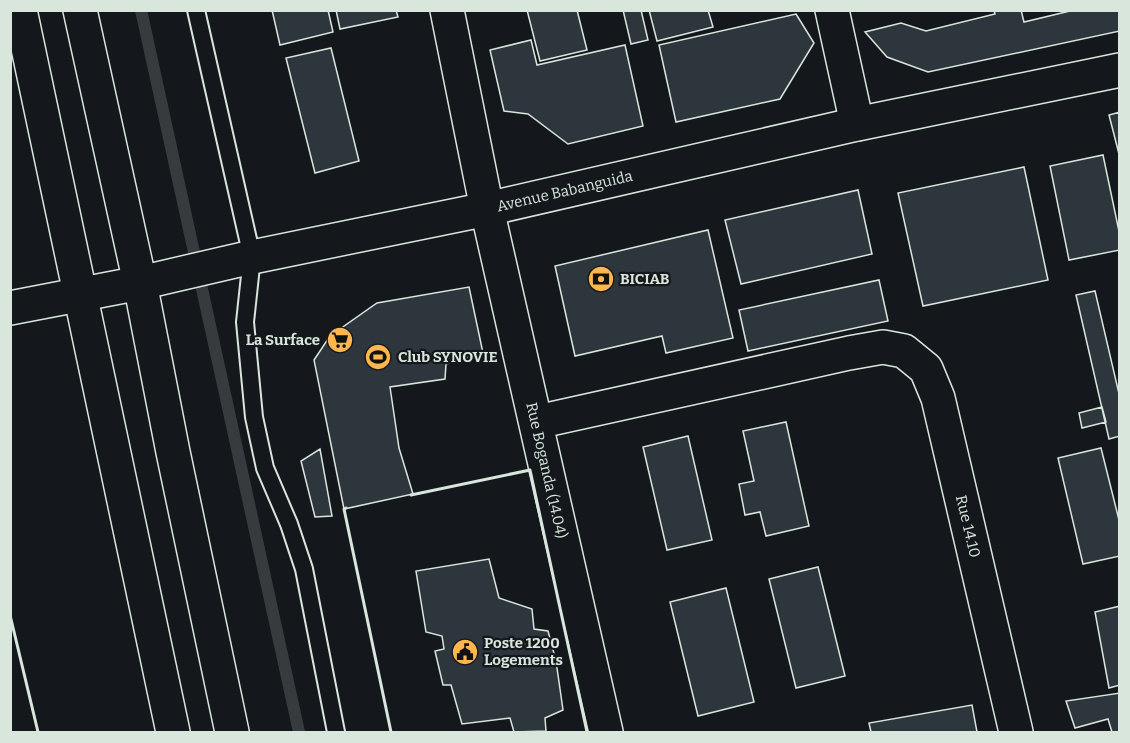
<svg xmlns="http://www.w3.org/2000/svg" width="1130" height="743" viewBox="0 0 1130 743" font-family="Bitter,serif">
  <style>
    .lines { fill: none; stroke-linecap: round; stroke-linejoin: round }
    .stream { stroke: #363b3e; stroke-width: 12 }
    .building { fill: #2c363c; stroke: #d8e6dc; stroke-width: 1.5 }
    .service-casing { stroke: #d8e6dc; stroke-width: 20 }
    .minor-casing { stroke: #d8e6dc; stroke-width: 36 }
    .tertiary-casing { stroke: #d8e6dc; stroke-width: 36 }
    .primary-casing { stroke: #d8e6dc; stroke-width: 36 }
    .service { stroke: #14181c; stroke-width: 16 }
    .minor { stroke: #14181c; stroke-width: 33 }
    .tertiary { stroke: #14181c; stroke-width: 33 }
    .primary { stroke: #14181c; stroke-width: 33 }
    .wall { stroke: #d8e6dc; stroke-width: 3 }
    .labels { text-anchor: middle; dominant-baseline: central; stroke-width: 4.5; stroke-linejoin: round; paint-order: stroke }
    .street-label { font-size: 15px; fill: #d8e6dc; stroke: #14181c }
    .poi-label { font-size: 15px; font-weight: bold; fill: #d8e6dc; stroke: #14181c; text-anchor: start }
  </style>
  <rect width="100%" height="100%" fill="#14181c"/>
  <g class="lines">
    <path class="stream" d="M141 10 299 732"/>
  </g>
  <path class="building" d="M272 10H328L333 32 280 45Z
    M336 10H396L398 17 340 29Z
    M527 10H577L587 50 540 61Z
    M623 10H641L648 40 631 44Z
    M649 10H708L713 27 657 41Z
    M994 10H1021L1024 22 1074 10H1120V31L928 72 887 57 865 32 901 23 926 31 995 14Z
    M796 14 814 43 780 99 676 122 659 45Z
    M531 40 537 65 625 45 643 126 568 144 528 114 504 111 490 50Z
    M331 48 359 161 315 173 286 58Z
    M1120 112V158L1109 115Z
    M1103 155 1120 236V250L1069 260 1050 166Z
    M1024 167 1048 280 923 306 898 193Z
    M858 190 872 254 741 284 725 220Z
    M708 230 733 338 666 353 662 336 575 356 555 266Z
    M879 280 888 321 748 351 739 310Z
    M469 287 483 353 446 364 445 379 390 387 399 448 413 494 344 509 314 360 330 336 377 303Z
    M1095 291 1120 398V436L1109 439 1076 295Z
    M1102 407 1106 422 1082 428 1079 413Z
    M786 422 809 526 766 536 760 512 745 515 739 484 754 481 743 431Z
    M688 436 712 540 667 550 643 447Z
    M1101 448 1120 524V556L1083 564 1058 458Z
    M320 449 332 516 315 517 301 461Z
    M489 559 499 598 532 609 534 629 548 631 556 661 563 710 545 718 546 731 514 732 510 718 462 724 451 685H443L435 651 444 649 442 636 426 632 416 571Z
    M818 567 845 676 796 688 769 579Z
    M726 588 754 702 698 716 670 602Z
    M1120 606V685L1109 688 1095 612Z
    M1120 693V732H1112L1108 719 1075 728 1066 701Z
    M972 705 977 732H871L869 723Z"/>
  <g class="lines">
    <g class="service-casing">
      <path id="service" d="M196 10 252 257 245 322 254 417 265 468 289 524 304 569 336 732"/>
    </g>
    <g class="minor-casing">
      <g id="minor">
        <path id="s1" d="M447 10 487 209 606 732"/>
        <path d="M832 10 857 124"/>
        <path id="s2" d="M537 422 849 353 883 347 904 351 926 369 938 398 1016 732"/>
      </g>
    </g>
    <g class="tertiary-casing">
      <g id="tertiary">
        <path id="s3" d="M10 308 140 283 252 257 487 209 857 124 1120 70"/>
      </g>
    </g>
    <g class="primary-casing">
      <path id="primary" d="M20 10 173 732
        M80 10 140 283 173 452 232 732"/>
    </g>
    <use href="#service" class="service"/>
    <use href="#minor" class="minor"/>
    <use href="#tertiary" class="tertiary"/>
    <use href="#primary" class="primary"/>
    <path class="wall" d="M411 495 530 470 587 732
      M346 508 344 509 391 732
      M10 615 38 732"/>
  </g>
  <defs>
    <g id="bank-disc" transform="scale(1.35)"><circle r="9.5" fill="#ffb74d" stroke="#14181c"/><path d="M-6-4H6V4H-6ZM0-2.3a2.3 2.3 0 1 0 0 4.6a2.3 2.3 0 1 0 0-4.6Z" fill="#111"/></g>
    <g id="supermarket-disc" transform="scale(1.35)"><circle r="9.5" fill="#ffb74d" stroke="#14181c"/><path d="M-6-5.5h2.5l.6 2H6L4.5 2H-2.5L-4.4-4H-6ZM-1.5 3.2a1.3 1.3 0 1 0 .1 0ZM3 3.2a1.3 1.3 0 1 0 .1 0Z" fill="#111"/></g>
    <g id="stadium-disc" transform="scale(1.35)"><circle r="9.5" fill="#ffb74d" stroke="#14181c"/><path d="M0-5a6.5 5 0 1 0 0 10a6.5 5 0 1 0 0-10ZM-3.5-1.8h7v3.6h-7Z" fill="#111"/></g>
    <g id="civic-disc" transform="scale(1.35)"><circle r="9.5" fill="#ffb74d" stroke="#14181c"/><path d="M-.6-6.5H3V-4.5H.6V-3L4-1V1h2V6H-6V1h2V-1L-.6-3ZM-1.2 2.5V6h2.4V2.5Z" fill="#111"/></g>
  </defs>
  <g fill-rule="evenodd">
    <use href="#bank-disc" x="601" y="279"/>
    <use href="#supermarket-disc" x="340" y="340"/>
    <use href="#stadium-disc" x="378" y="357"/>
    <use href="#civic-disc" x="465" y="652"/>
  </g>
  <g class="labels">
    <g class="street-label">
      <text stroke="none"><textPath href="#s3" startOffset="567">Avenue Babanguida</textPath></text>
      <text stroke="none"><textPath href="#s1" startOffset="471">Rue Boganda (14.04)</textPath></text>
      <text stroke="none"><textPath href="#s2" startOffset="567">Rue 14.10</textPath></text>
    </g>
    <g class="poi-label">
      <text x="620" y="279">BICIAB</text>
      <text x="320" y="340" text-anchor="end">La Surface</text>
      <text x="398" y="357">Club SYNOVIE</text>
      <text x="484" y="643">Poste 1200<tspan x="484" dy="17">Logements</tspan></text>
    </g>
  </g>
  <rect width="1130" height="743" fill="none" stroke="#d8e6dc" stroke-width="24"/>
</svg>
